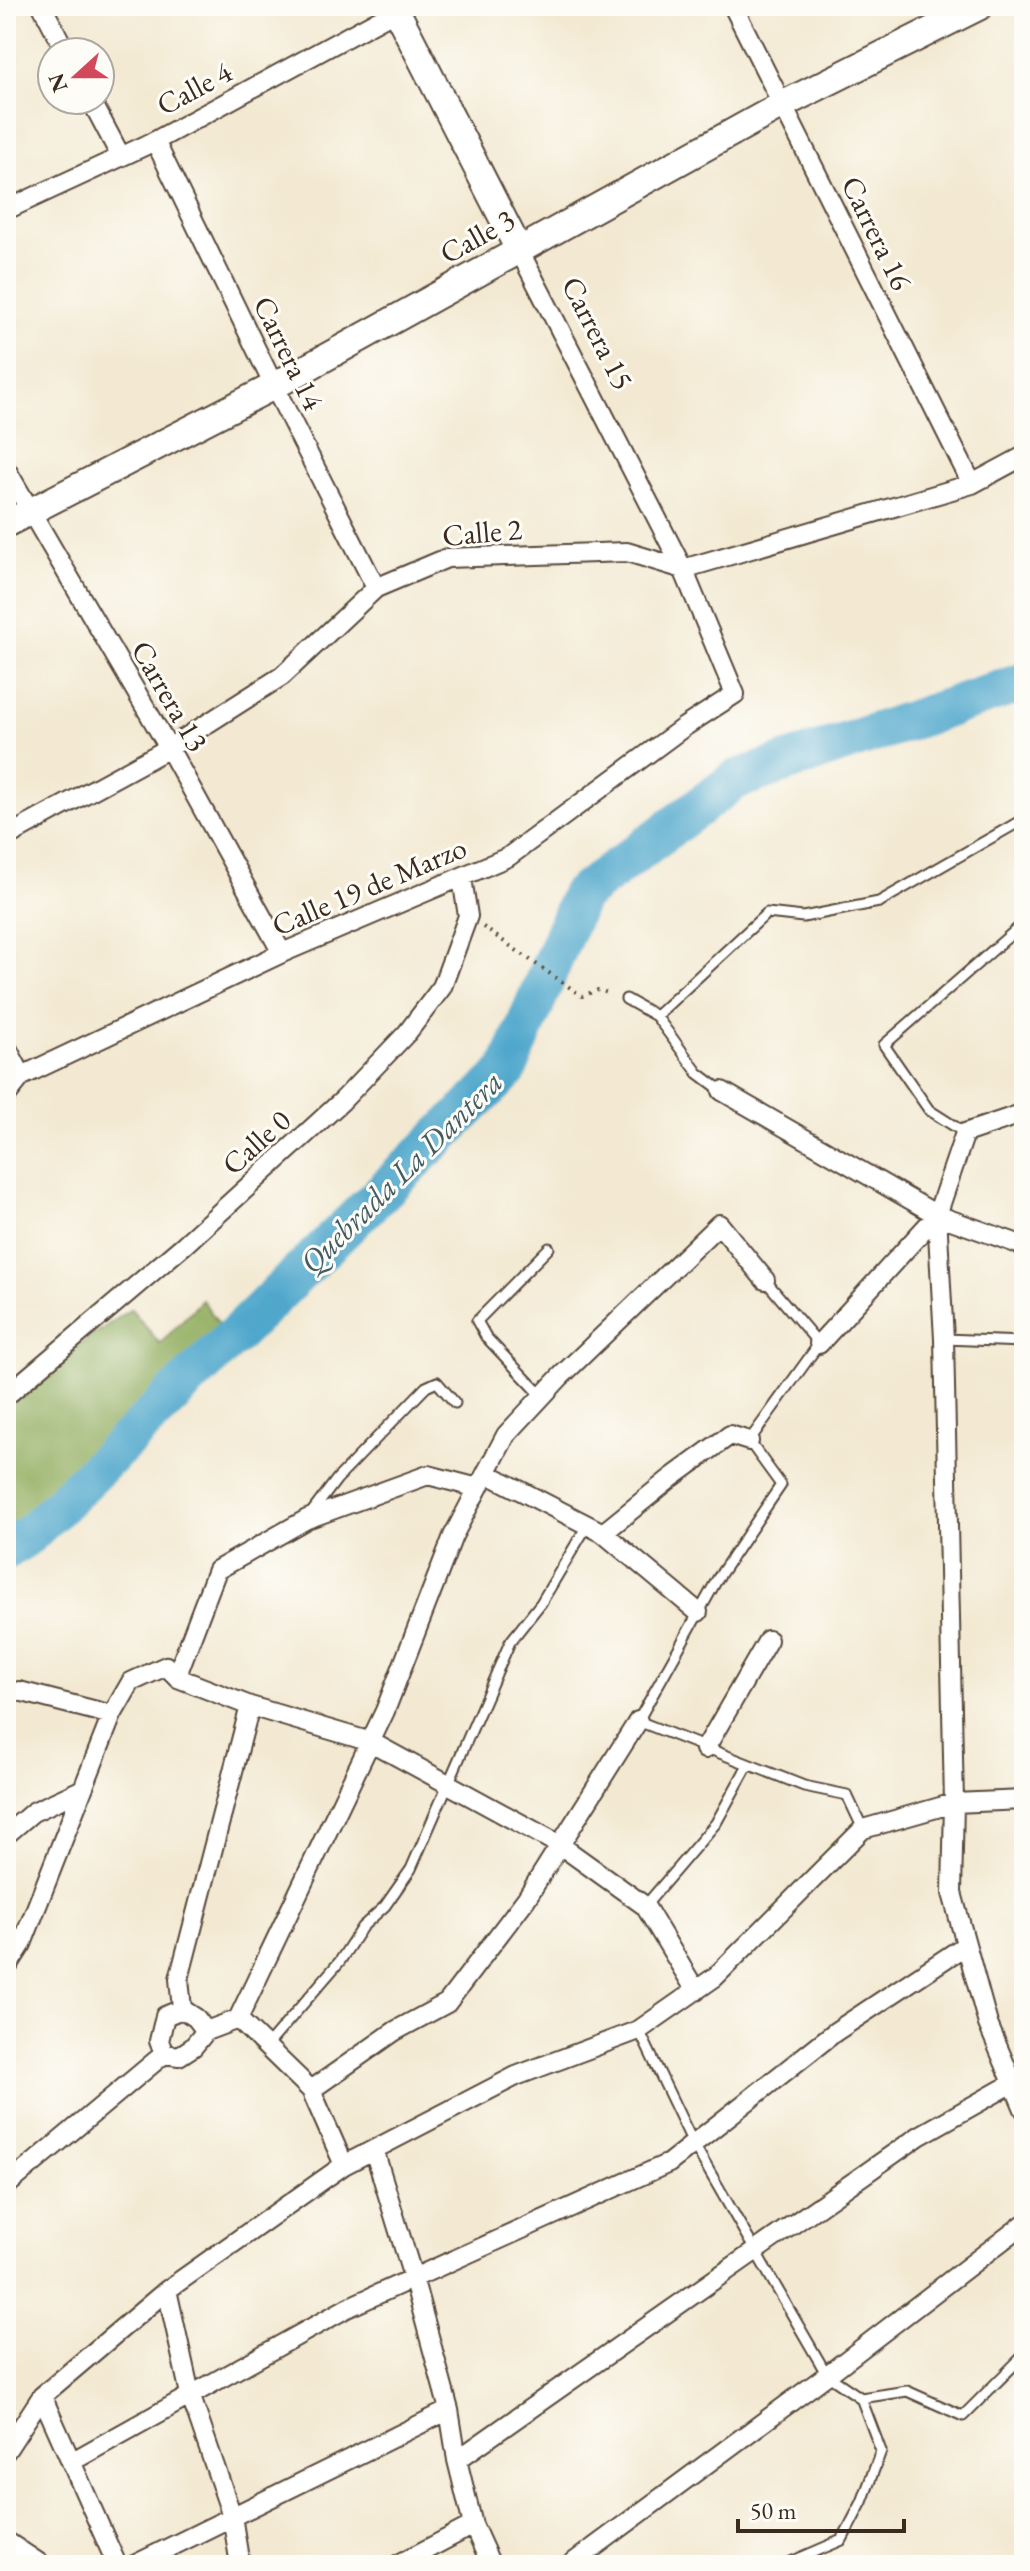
<svg xmlns="http://www.w3.org/2000/svg" width="1030" height="2571" viewBox="0 0 1030 2571" font-family="'EB Garamond',serif">
  <style>
    .forest { fill: #92ae60; stroke: #666c3f; stroke-width: 2 }
    .lines { fill: none; stroke-linecap: round; stroke-linejoin: round }
    .river { stroke: #50a7cc; stroke-width: 40 }
    .lane-casing { stroke: #574739; stroke-width: 13 }
    .street-casing { stroke: #574739; stroke-width: 22 }
    .secondary-casing { stroke: #574739; stroke-width: 30 }
    .path { stroke: #574739; stroke-width: 4; stroke-dasharray: 2 6; stroke-linecap: butt }
    .lane { stroke: #fff; stroke-width: 9 }
    .street { stroke: #fff; stroke-width: 18 }
    .secondary { stroke: #fff; stroke-width: 26 }
    .labels { text-anchor: middle; dominant-baseline: central; stroke-width: 6; stroke-linejoin: round; paint-order: stroke }
    .street-label { font-size: 30px; fill: #3b2a1e; stroke: #fdfcf7 }
    .water-label { font-size: 32px; font-style: italic; fill: #435c64; stroke: #fdfcf7 }
  </style>
  <rect width="100%" height="100%" fill="#fdfcf7"/>
  <filter id="ink" filterUnits="userSpaceOnUse"><feTurbulence type="fractalNoise" baseFrequency=".0125" numOctaves="2"/><feDisplacementMap in="SourceGraphic" scale="16" xChannelSelector="R" yChannelSelector="G"/><feConvolveMatrix kernelMatrix="1 2 1 2 8 2 1 2 1" color-interpolation-filters="sRGB"/></filter>
  <filter id="wash" filterUnits="userSpaceOnUse"><feTurbulence type="fractalNoise" baseFrequency=".006" numOctaves="4" result="noise"/><feDisplacementMap in="SourceGraphic" scale="32" xChannelSelector="R" yChannelSelector="G"/><feGaussianBlur stdDeviation="1.8" result="paint"/><feColorMatrix in="noise" values="0 0 0 0 0 0 0 0 0 0 0 0 0 0 0 0 0 1.4 0 .05"/><feComposite in="paint" operator="in"/></filter>
  <g filter="url(#wash)">
    <rect width="100%" height="100%" fill="#f3e9d2"/>
    <path class="forest" d="M202 1300 219 1324 30 1534 6 1550V1395L131 1309 160 1344Z"/>
    <g class="lines">
      <path class="river" d="M6 1550 30 1534 507 1071 580 895 735 780 1024 682"/>
    </g>
  </g>
  <g filter="url(#ink)">
    <g class="lines">
      <g class="lane-casing">
        <path id="lane" d="M626 999 656 1016 767 913 803 917 879 902 1024 819
          M656 1016 698 1073 722 1091
          M965 1133 929 1110 884 1045 1024 923
          M765 1280 819 1344 749 1441 781 1485 718 1578 638 1721 804 1786 847 1795 863 1829
          M944 1339 1024 1342
          M542 1396 486 1337 477 1321 549 1248
          M309 1516 337 1479 426 1387 437 1382 455 1403
          M645 1906 716 1823 748 1765
          M639 2030 693 2143 827 2375 861 2398
          M266 2047 340 1961 362 1927 385 1906 411 1869 510 1642 541 1603 588 1524
          M784 2565 842 2540 862 2502 881 2451 861 2398 907 2391 963 2416 1024 2355"/>
      </g>
      <g class="street-casing">
        <path id="street" d="M42 6 66 52
          M733 6 972 484
          M91 100 120 155
          M155 141 274 386 376 588
          M6 210 155 141 404 6
          M6 469 169 748 282 953
          M6 837 169 748 282 676 376 588 447 558 627 552 683 569 972 484 1024 456
          M6 1046 22 1076
          M722 1091 937 1215
          M6 1096 22 1076 282 953 508 857 684 727 735 694 683 569 519 250
          M1024 1246 937 1215 944 1339 954 1803 952 1893 988 2024 1024 2109
          M819 1344 937 1215 965 1133 1024 1113
          M6 1396 184 1245 342 1101 407 1033 442 987 468 916 462 878
          M486 1473 603 1533 698 1612
          M603 1533 671 1478 730 1435 749 1441
          M6 1695 19 1691 112 1715
          M250 1706 371 1742 560 1845 645 1906 696 1991
          M705 1749 768 1640
          M6 1835 33 1812 83 1789
          M6 1969 22 1944 112 1715 131 1682 166 1666 178 1678
          M182 2009 196 2018 206 2031 238 2019 385 1711 453 1536 506 1435 560 1377 719 1224 765 1280
          M182 2009 179 1979 250 1706 178 1678 180 1667 217 1570 307 1519 428 1475 478 1488
          M238 2019 311 2090 344 2165
          M164 2054 159 2041 165 2016 182 2009
          M311 2090 395 2031 447 2003 526 1899 638 1721
          M374 2150 413 2277 449 2410 457 2460 473 2525 491 2565
          M6 2186 164 2054 179 2056 193 2047 206 2031
          M167 2290 190 2394 232 2516 240 2565
          M42 2396 117 2565
          M6 2451 42 2396 167 2290 344 2165 516 2076 639 2030 715 1977 863 1829 954 1803 1024 1800
          M457 2460 919 2136 1013 2083
          M71 2462 347 2308 669 2163 835 2032 966 1945
          M6 2541 42 2565
          M134 2565 449 2410
          M397 2565 473 2525
          M570 2565 827 2375 1024 2224"/>
      </g>
      <g class="secondary-casing">
        <path id="secondary" d="M394 6 519 250
          M6 524 274 386 782 105 980 6"/>
      </g>
      <path class="path" d="M483 927 582 996 598 990 611 994"/>
      <use href="#lane" class="lane"/>
      <use href="#street" class="street"/>
      <use href="#secondary" class="secondary"/>
    </g>
  </g>
  <g class="labels">
    <g class="street-label">
      <text transform="translate(194 88) rotate(-28)">Calle 4</text>
      <text transform="translate(877 233) rotate(64)">Carrera 16</text>
      <text transform="translate(477 236) rotate(-29)">Calle 3</text>
      <text transform="translate(598 333) rotate(63)">Carrera 15</text>
      <text transform="translate(289 353) rotate(64)">Carrera 14</text>
      <text transform="translate(482 532) rotate(-5)">Calle 2</text>
      <text transform="translate(170 696) rotate(60)">Carrera 13</text>
      <text transform="translate(369 886) rotate(-23)">Calle 19 de Marzo</text>
      <text transform="translate(256 1142) rotate(-42)">Calle 0</text>
    </g>
    <g class="water-label">
      <text transform="translate(401 1172) rotate(-45)">Quebrada La Dantera</text>
    </g>
  </g>
  <rect width="1030" height="2571" fill="none" stroke="#fdfcf7" stroke-width="32"/>
  <g transform="translate(76 76) rotate(249)"><circle r="38" fill="#fdfcf7" stroke="#afa8a0" stroke-width="2"/>
  <path d="M0-6L14 30L0 20L-14 30Z" fill="#d1495b"/>
  <text y="-12" font-size="22" font-weight="bold" text-anchor="middle" fill="#3b2a1e">N</text>
  </g>
  <path d="M738 2519v12h166v-12" fill="none" stroke="#3b2a1e" stroke-width="4"/>
  <text x="750" y="2519" font-size="24" fill="#3b2a1e" stroke="#fdfcf7" stroke-width="6" paint-order="stroke">50 m</text>
</svg>
